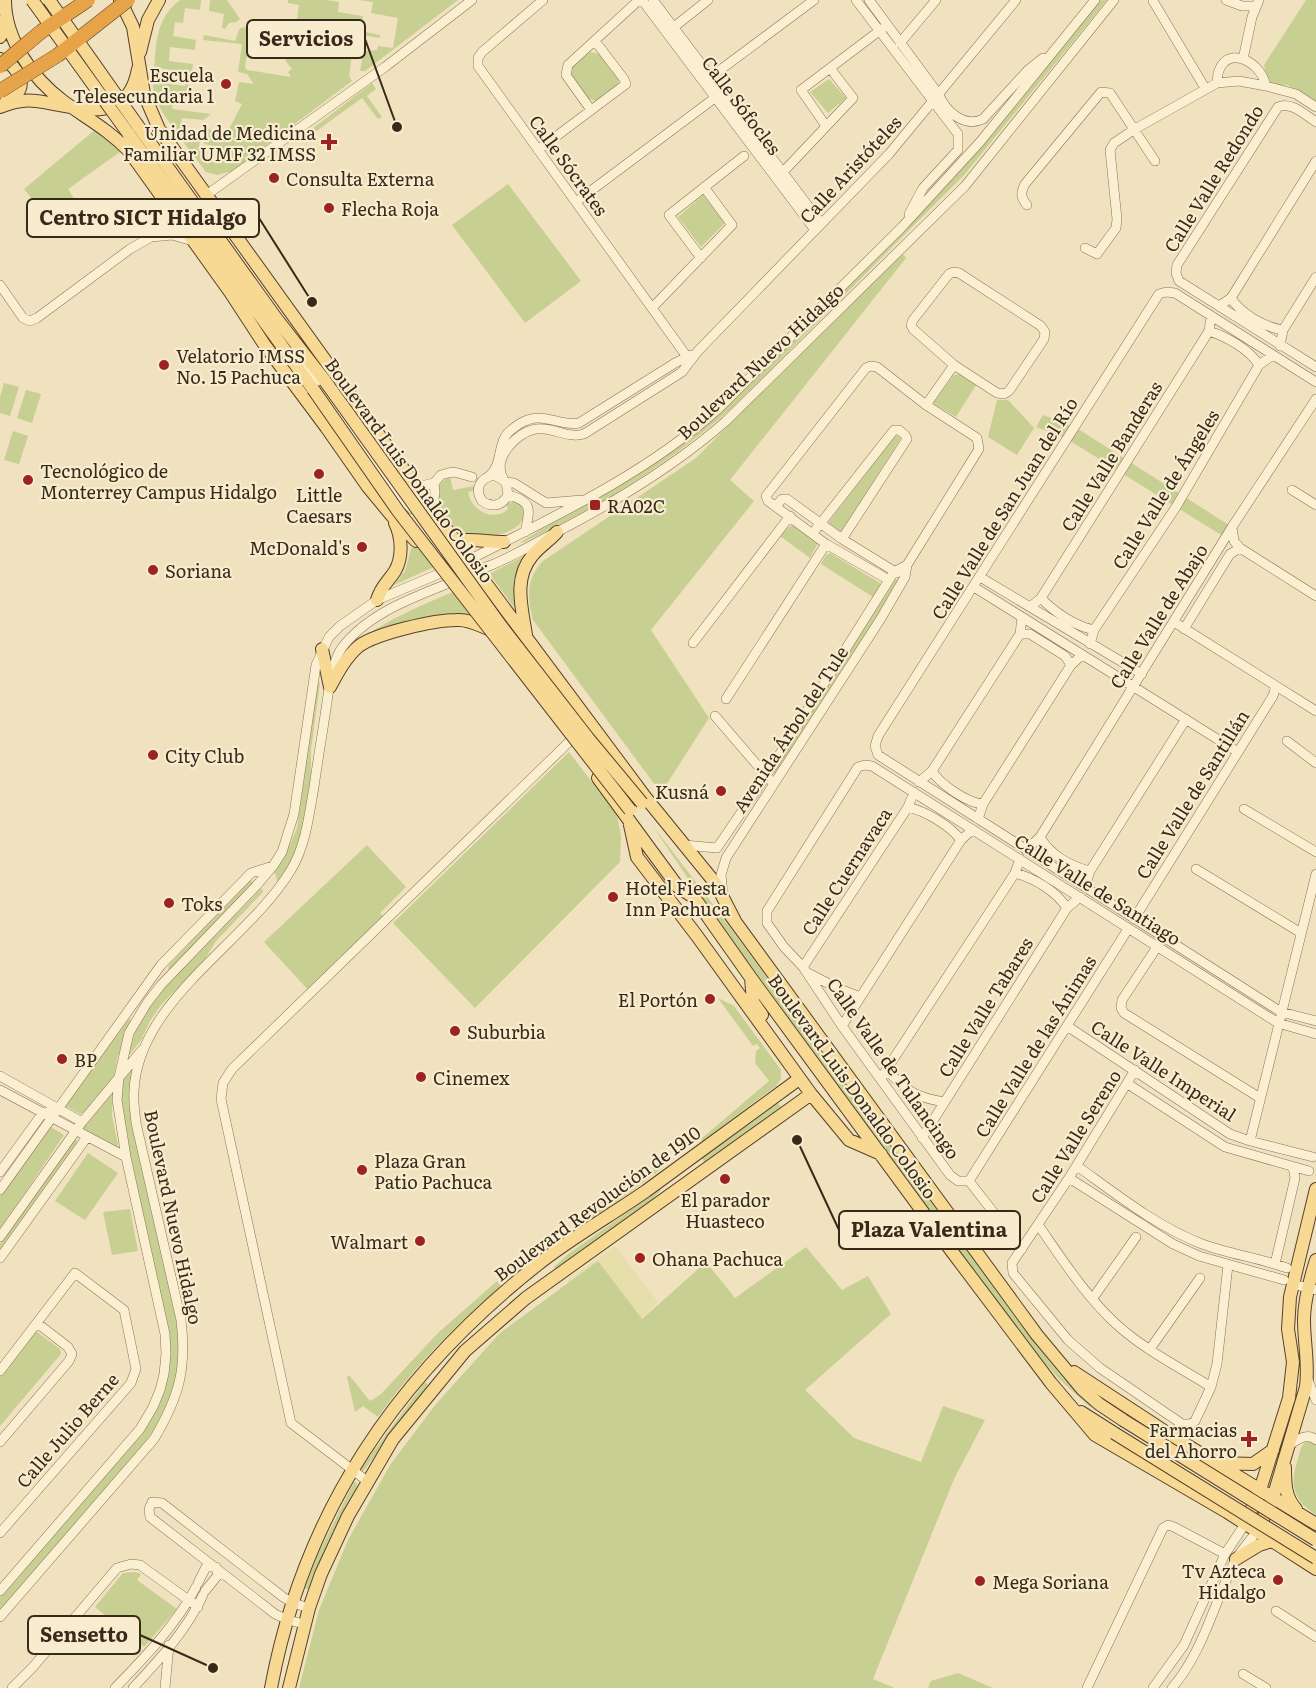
<svg xmlns="http://www.w3.org/2000/svg" width="1316" height="1688" viewBox="0 0 1316 1688" font-family="Literata,serif">
  <style>
    .farmland { fill: #e6deab }
    .green { fill: #c7cf92 }
    .lines { fill: none; stroke-linecap: round; stroke-linejoin: round }
    .minor-casing { stroke: #8a7256; stroke-width: 10 }
    .major-casing { stroke: #57402b; stroke-width: 14 }
    .minor { stroke: #fbefd2; stroke-width: 9 }
    .major { stroke: #f7d993; stroke-width: 12 }
    .major-bridge-casing { stroke: #57402b; stroke-width: 14; stroke-linecap: butt }
    .highway-bridge-casing { stroke: #57402b; stroke-width: 15; stroke-linecap: butt }
    .major-bridge { stroke: #f7d993; stroke-width: 12 }
    .highway-bridge { stroke: #e6a348; stroke-width: 14 }
    .poi-dot { fill: #9c2322; stroke: #f7ecce; stroke-width: 2 }
    .labels { text-anchor: middle; dominant-baseline: central; stroke-width: 4.5; stroke-linejoin: round; paint-order: stroke }
    .poi-label { font-size: 18px; fill: #382a1b; stroke: #f7ecce; text-anchor: start }
    .street-label { font-size: 18px; fill: #382a1b; stroke: #f7ecce }
    .leader { fill: none; stroke: #382a1b; stroke-width: 2 }
    .callout-dot { fill: #382a1b; stroke: #f7ecce; stroke-width: 2 }
    .callout { fill: #f7ecce; stroke: #382a1b; stroke-width: 2 }
    .callout-label { font-size: 20px; text-anchor: middle; font-weight: bold; fill: #382a1b }
  </style>
  <rect width="100%" height="100%" fill="#f0e2be"/>
  <path class="farmland" d="M615 1246 658 1302 625 1333 605 1328 568 1280Z"/>
  <path class="green" d="M180 0H201L200 10 185 8 183 23 175 22 173 36 196 40 195 50 170 47 169 61 193 64 191 77H187V72L158 68 155 82 185 86 186 82 189 83 188 96 174 95 172 109 211 114 203 120 182 118 180 132 201 135 199 147 206 148 204 160 221 163 223 148 204 144 207 128 225 137 242 104 235 101 239 82 254 84 247 74 238 72 242 44 203 40 204 35 235 41 240 28 246 27 252 34 249 40 245 67 247 70 291 77 288 72 292 69 285 60 287 59 293 21 297 22 295 34 358 44 361 31 380 35V38L366 36 364 48 353 47 349 76 352 81 232 171 217 175 206 172C193 154 159 113 154 94 152 88 154 78 154 71 156 43 156 18 180 0Z
    M210 0H227L240 19 236 22 229 23 225 29 222 28 224 14 209 11Z
    M288 0H326L339 2 338 12 363 16 361 29 297 19 299 5 288 3Z
    M358 0H458L365 71H360L363 55H365L366 51 377 50 378 46 393 48 398 18 371 13 373 2Z
    M1099 0H1107L965 174 732 408C665 466 602 506 522 543L521 542 688 437 961 169Z
    M1306 0H1316V102L1287 85 1278 86 1272 83 1266 75 1264 65Z
    M590 52 599 54 619 79 618 86 596 101 589 99 571 75 573 67Z
    M829 79 846 98 828 113 810 92Z
    M372 83 376 89 367 96 382 117 378 119 362 98 311 135 308 132Z
    M96 129 108 137 120 152 68 189 79 207 84 205 89 214 60 234 24 189Z
    M508 184 581 281 525 323 452 225Z
    M703 195 725 223 701 247 678 217Z
    M901 252 906 258 730 480 754 501 651 630 709 718 661 793 533 620C527 596 526 579 543 561L696 458Z
    M959 374 976 385 956 417 933 403 954 375Z
    M4 383 19 387 10 416 0 413V397Z
    M26 390 41 394 32 423 17 418Z
    M997 400H1008L1034 428 1017 455 988 437Z
    M1043 415 1075 427 1232 527 1226 538 1067 439 1036 427Z
    M13 431 28 436 19 464 4 460Z
    M896 435 901 438 841 532 828 523Z
    M450 477 453 490 474 486 475 490 468 492C471 510 493 523 508 509L506 504 517 501 523 504C523 507 525 511 524 514 523 534 483 540 468 535 453 531 436 505 438 490 438 483 445 480 450 477Z
    M794 525 818 543 810 558 780 536 790 526Z
    M416 544 436 566 394 585 405 571 411 549Z
    M830 553 880 583 881 586 873 597 821 564 826 555Z
    M528 554 518 613 491 576V573Z
    M896 579 899 581 777 775 772 772Z
    M455 591 477 619 465 617 349 649C380 622 418 607 455 591Z
    M317 683H320L311 750V778L303 830 290 864 277 882 276 875 273 872 290 845 297 828Z
    M569 752 617 815 621 836 620 862 475 1008 393 923Z
    M652 825 709 899 1034 1342 1062 1377 1092 1406 1090 1407 1059 1379 1029 1345 704 902Z
    M367 845 406 887 380 913 386 919 311 993 264 942Z
    M250 880 254 882 171 969H168L169 965Z
    M262 888 263 892 216 941 205 959 161 1005 150 1021 141 1040 125 1061 138 1024 155 998Z
    M718 998 734 1006 781 1070V1079L776 1086 702 1141 701 1139 769 1081 755 1063 756 1051 760 1048 757 1044 753 1046Z
    M129 1019 131 1020 117 1059 114 1077 85 1113 80 1114 65 1106 92 1066Z
    M134 1062 129 1103 132 1124 176 1316 180 1359 177 1376 164 1416 138 1452 0 1611V1597L143 1431 154 1412 169 1339 166 1318 126 1139 121 1099 122 1078Z
    M113 1090 112 1115 119 1150 82 1129Z
    M778 1103 781 1107 704 1162 702 1158Z
    M51 1127 64 1135 0 1230V1196Z
    M77 1140V1143L0 1250V1244L74 1141Z
    M88 1153 118 1173 85 1220 55 1201Z
    M664 1159V1167L594 1219 571 1224 570 1223 625 1178 632 1186Z
    M660 1189 661 1190 650 1202 555 1269 554 1267 567 1255Z
    M130 1209 138 1251 112 1255 103 1212Z
    M806 1247 842 1290 868 1276 891 1314 805 1390 854 1438 921 1462 943 1406 985 1420 954 1479 873 1679 895 1688H299L319 1610 348 1540 390 1465 436 1404 500 1333 598 1261 642 1319 706 1262 735 1298Z
    M497 1281 501 1286C455 1325 413 1368 378 1417L363 1406 355 1412 347 1377 349 1375 370 1401 380 1395 438 1333Z
    M33 1329 60 1349 61 1354 0 1426V1375Z
    M425 1382 428 1385 362 1473 361 1468Z
    M1310 1439 1316 1445V1515C1293 1500 1289 1485 1298 1459 1300 1451 1301 1443 1310 1439Z
    M354 1482 357 1483V1487L331 1538 310 1590 305 1588 317 1556Z
    M135 1572 141 1574 137 1580 177 1609 144 1647 95 1607 123 1573Z
    M958 1673 993 1688H928L931 1681Z"/>
  <g class="lines">
    <g class="minor-casing">
      <path id="minor" d="M543 0 482 52 478 58V66L690 361
        M642 0 815 230
        M653 0 821 223
        M856 0 958 134V150L923 188 909 214
        M869 0 939 95C946 112 965 128 983 119L1028 70 1043 58
        M1226 0 1242 6H1256
        M1153 1 1205 88
        M674 27 708 0
        M900 43 936 0
        M1243 59 1252 17 1259 0
        M708 79 814 0
        M1217 83C1218 42 1260 57 1266 86
        M591 110 566 75 568 65 639 0
        M1316 122C1305 115 1291 101 1278 107L1177 265 1176 273 1179 281 1316 367
        M826 126 801 90 883 28
        M538 150 626 84 624 79 595 41
        M783 172 853 98 830 68
        M205 196 385 67 472 0
        M576 202 720 94
        M1027 205C1020 197 1021 192 1025 184L1101 92 1110 93 1155 161
        M151 237 160 196
        M1085 248 1097 254 1116 228 1117 219 1110 150 1114 143 1135 129 1217 83 1239 81 1266 86 1296 94 1316 107
        M701 258 669 215 744 156
        M954 272 959 273 1041 326 1045 332 1044 339 1009 391 1004 394 997 393 954 365 913 329 911 325 913 320 949 274Z
        M0 285 23 318 30 321 37 318 130 249 151 237 172 235 193 241
        M1231 298C1241 314 1264 327 1283 330
        M1219 306 1231 298 1316 161
        M652 308 732 225 704 187
        M1209 331C1227 337 1249 349 1259 365
        M1280 346 1283 330 1316 277
        M303 360 397 495 412 509
        M1316 382 1175 293 1166 292 1159 294 878 736 875 746 878 755 1281 1012 1316 1021
        M926 405 954 365
        M489 476C501 467 498 449 505 437 508 431 514 428 519 424 543 409 557 427 579 423L675 363 691 355
        M503 478C492 458 517 432 536 429 552 426 567 439 584 434L682 372 698 351 889 154 1016 0
        M506 482 508 495C502 506 492 508 482 501 474 489 480 478 494 475L506 482 514 483 546 503 582 500
        M417 487 434 483 441 475 448 473 454 472 472 477
        M1292 490 1316 505
        M508 495C533 501 530 510 525 532
        M776 506 782 499H787L842 539 897 573
        M432 509 435 493 434 483
        M1232 527 1234 541 1240 548 1316 596
        M813 533 894 430H899L905 435 907 439 842 539
        M463 563C551 518 643 476 717 410L902 227 980 142 1095 0
        M980 577 1142 674
        M974 587 1238 752
        M1041 598C1054 612 1075 626 1094 630
        M1030 607 1041 598 1209 331 1211 317
        M1174 622 1316 711
        M1184 629 1230 554 1240 548
        M1020 634H1030L1065 656 1071 665
        M693 643 790 516
        M1090 644 1094 630 1176 507 1259 365 1273 355
        M726 699 826 544
        M715 716 770 780
        M1287 741 1316 763
        M932 771C940 784 967 803 983 804
        M919 782 932 771 1020 634 1022 617
        M908 807C927 812 949 825 961 840
        M1244 809 1316 852
        M978 819 983 804 1071 665 1082 655
        M1040 837C1050 855 1070 866 1090 871
        M684 845 717 848 766 776 894 572 907 565
        M1026 850 1040 837 1232 527 1316 399
        M1196 869 1301 933
        M1015 873C1034 878 1056 891 1067 908
        M1085 887 1090 871 1186 719
        M723 893 721 875 726 858 880 620 905 577 907 565 979 449 977 438 926 405 877 367 871 366 866 368 766 496 768 501 826 544 889 580
        M1134 919 1273 696 1276 686
        M1157 947 1122 1000 1121 1008 1124 1013 1260 1098
        M803 967 908 807 914 792
        M808 973 837 988 860 997
        M842 1026 961 840 972 830
        M1067 1026 1230 1134 1250 1141 1313 1157
        M886 1070C908 1091 914 1097 944 1102
        M1135 1070 1069 1178 1012 1263 1013 1273 1068 1340 1100 1368 1182 1424H1190L1195 1421 1211 1387 1217 1364 1228 1265
        M0 1076 82 1122
        M881 1078 1015 873 1020 859
        M1128 1084 1225 1147 1309 1171
        M0 1090 126 1157
        M922 1138 1067 908 1080 897
        M1250 1141 1316 874
        M1077 1166C1116 1194 1156 1226 1202 1244 1229 1254 1259 1258 1287 1268
        M0 1172 42 1114 48 1112
        M1069 1178 1173 1244 1199 1256 1284 1280
        M969 1181H958L950 1175 842 1026 803 967 784 947 767 923V911L858 767 865 765 872 766 1278 1023 1316 1034
        M969 1181 1128 929
        M969 1181 1022 1249
        M0 1190 161 965 251 873 273 866
        M1039 1226C1062 1259 1085 1295 1115 1323 1143 1349 1179 1367 1211 1387
        M0 1237 82 1122 142 1050
        M0 1258 87 1137
        M1275 1264 1295 1178 1293 1167
        M1292 1284 1316 1290
        M1093 1298 1136 1237
        M1150 1349 1200 1278
        M0 1371 75 1273 124 1310 136 1369 131 1383 0 1533
        M1308 1380 1316 1400
        M0 1442 69 1361 72 1354 68 1347 37 1323
        M1289 1445C1298 1440 1307 1432 1316 1440
        M367 1481 291 1423 221 1099 223 1083 232 1069 571 740
        M198 1583 206 1567H216L218 1575 205 1591
        M0 1591 140 1429 153 1407 160 1390 164 1374 166 1354 165 1334 126 1157 117 1100 119 1077 129 1033 147 1003 161 985 256 886 273 866 282 852 294 814 316 665 329 637 340 626 377 600 448 570
        M1276 1611 1316 1637
        M0 1617 154 1439C179 1397 187 1369 181 1320L136 1123C135 1112 133 1101 134 1091 138 1000 247 943 291 870 306 845 309 815 314 787 318 758 323 730 327 702 329 687 333 661 341 649 370 609 425 594 469 575 476 570 481 569 489 566 512 557 533 544 555 533 615 502 675 466 726 421L965 186 1114 0
        M304 1624 288 1620 275 1614 150 1517 149 1509 152 1502 162 1503 283 1597 293 1603 309 1608
        M1243 1674 1266 1688
        M12 1688 33 1667 117 1568 131 1564 140 1565 198 1607
        M115 1688C145 1657 176 1625 196 1587
        M133 1688C159 1660 187 1630 203 1595
        M165 1688 169 1645
        M1087 1688 1163 1528 1168 1525 1174 1527 1225 1554
        M1153 1688 1184 1645 1225 1554 1245 1524
        M1172 1688C1203 1652 1214 1603 1235 1561 1240 1551 1250 1541 1257 1531"/>
    </g>
    <g class="major-casing">
      <path id="major" d="M5 0C5 39 32 78 63 101 86 118 109 130 129 151L230 292 264 344 326 427 368 487 392 516 416 541
        M120 0 133 27 144 94 159 129 476 570 646 798 716 884 735 921
        M0 37 6 17
        M140 52 148 20 159 0
        M0 59C12 61 27 80 18 92 15 96 10 98 6 101
        M0 107C12 102 23 99 36 101 77 106 127 129 138 69
        M138 126 276 318 325 381
        M128 133 313 389
        M456 541C471 538 488 542 504 542
        M377 600C381 586 388 582 395 571 403 557 402 537 395 523
        M526 635C522 608 513 579 532 556 539 547 549 541 557 532
        M322 649 330 687
        M330 687C338 672 346 657 359 646 377 633 434 620 457 620 469 619 480 626 491 630
        M598 778 678 887 695 898
        M630 825 637 857 697 936 811 1094 849 1140 881 1154
        M691 893 751 978 953 1253 1051 1383 1095 1435 1227 1512 1316 1569
        M731 916 1037 1335 1082 1389 1099 1404 1123 1420
        M751 978 753 1002 762 1015
        M1074 1372 1172 1436 1316 1524
        M1081 1412 1114 1433
        M1219 1463 1253 1464 1273 1450
        M1285 1467C1285 1483 1285 1497 1296 1509
        M1245 1524 1260 1490 1289 1398 1293 1362 1288 1329 1290 1297 1316 1189
        M1257 1531 1273 1498 1306 1387C1309 1364 1304 1343 1304 1320 1304 1300 1310 1279 1316 1260
        M1236 1559 1259 1545 1272 1541
        M271 1688C304 1511 397 1376 537 1265 571 1238 610 1216 646 1191 697 1154 748 1116 799 1079
        M289 1688 309 1608 321 1574 348 1516 393 1439 465 1351 526 1298 811 1094"/>
    </g>
    <use href="#minor" class="minor"/>
    <use href="#major" class="major"/>
    <g class="major-bridge-casing">
      <path id="major-bridge" d="M32 0 128 133
        M49 0 138 126
        M325 381 501 626 588 738 642 803
        M313 389 398 511 630 810
        M1123 1420 1316 1540
        M1114 1433 1316 1558"/>
    </g>
    <g class="highway-bridge-casing">
      <path id="highway-bridge" d="M0 66 42 31 88 0
        M0 91 58 55 128 0"/>
    </g>
    <use href="#major-bridge" class="major-bridge"/>
    <use href="#highway-bridge" class="highway-bridge"/>
  </g>
  <g class="poi-dot">
    <circle cx="226" cy="84" r="6"/>
    <path d="M326 133h6v6h6v6h-6v6h-6v-6h-6v-6h6z"/>
    <circle cx="274" cy="178" r="6"/>
    <circle cx="329" cy="208" r="6"/>
    <circle cx="164" cy="365" r="6"/>
    <circle cx="319" cy="474" r="6"/>
    <circle cx="28" cy="480" r="6"/>
    <rect x="589" y="499" width="12" height="12" rx="3"/>
    <circle cx="362" cy="547" r="6"/>
    <circle cx="153" cy="570" r="6"/>
    <circle cx="153" cy="755" r="6"/>
    <circle cx="721" cy="791" r="6"/>
    <circle cx="613" cy="897" r="6"/>
    <circle cx="169" cy="903" r="6"/>
    <circle cx="710" cy="999" r="6"/>
    <circle cx="455" cy="1031" r="6"/>
    <circle cx="62" cy="1059" r="6"/>
    <circle cx="421" cy="1077" r="6"/>
    <circle cx="362" cy="1170" r="6"/>
    <circle cx="725" cy="1179" r="6"/>
    <circle cx="420" cy="1241" r="6"/>
    <circle cx="640" cy="1258" r="6"/>
    <path d="M1246 1430h6v6h6v6h-6v6h-6v-6h-6v-6h6z"/>
    <circle cx="1278" cy="1580" r="6"/>
    <circle cx="980" cy="1581" r="6"/>
  </g>
  <g class="labels">
    <g class="poi-label">
      <text x="214" y="74" text-anchor="end">Escuela<tspan x="214" dy="21">Telesecundaria 1</tspan></text>
      <text x="316" y="132" text-anchor="end">Unidad de Medicina<tspan x="316" dy="21">Familiar UMF 32 IMSS</tspan></text>
      <text x="286" y="178">Consulta Externa</text>
      <text x="341" y="208">Flecha Roja</text>
      <text x="176" y="355">Velatorio IMSS<tspan x="176" dy="21">No. 15 Pachuca</tspan></text>
      <text x="40" y="470">Tecnológico de<tspan x="40" dy="21">Monterrey Campus Hidalgo</tspan></text>
      <text x="319" y="494" text-anchor="middle">Little<tspan x="319" dy="21">Caesars</tspan></text>
      <text x="607" y="505">RA02C</text>
      <text x="350" y="547" text-anchor="end">McDonald's</text>
      <text x="165" y="570">Soriana</text>
      <text x="165" y="755">City Club</text>
      <text x="709" y="791" text-anchor="end">Kusná</text>
      <text x="625" y="887">Hotel Fiesta<tspan x="625" dy="21">Inn Pachuca</tspan></text>
      <text x="181" y="903">Toks</text>
      <text x="698" y="999" text-anchor="end">El Portón</text>
      <text x="467" y="1031">Suburbia</text>
      <text x="74" y="1059">BP</text>
      <text x="433" y="1077">Cinemex</text>
      <text x="374" y="1160">Plaza Gran<tspan x="374" dy="21">Patio Pachuca</tspan></text>
      <text x="725" y="1199" text-anchor="middle">El parador<tspan x="725" dy="21">Huasteco</tspan></text>
      <text x="408" y="1241" text-anchor="end">Walmart</text>
      <text x="652" y="1258">Ohana Pachuca</text>
      <text x="1237" y="1429" text-anchor="end">Farmacias<tspan x="1237" dy="21">del Ahorro</tspan></text>
      <text x="1266" y="1570" text-anchor="end">Tv Azteca<tspan x="1266" dy="21">Hidalgo</tspan></text>
      <text x="992" y="1581">Mega Soriana</text>
    </g>
    <g class="street-label">
      <text transform="translate(742 105) rotate(53)">Calle Sófocles</text>
      <text transform="translate(569 165) rotate(54)">Calle Sócrates</text>
      <text transform="translate(850 169) rotate(-47)">Calle Aristóteles</text>
      <text transform="translate(1213 178) rotate(-58)">Calle Valle Redondo</text>
      <text transform="translate(760 361) rotate(-43)">Boulevard Nuevo Hidalgo</text>
      <text transform="translate(1111 456) rotate(-58)">Calle Valle Banderas</text>
      <text transform="translate(410 470) rotate(54)">Boulevard Luis Donaldo Colosio</text>
      <text transform="translate(1165 489) rotate(-58)">Calle Valle de Ángeles</text>
      <text transform="translate(1004 508) rotate(-58)">Calle Valle de San Juan del Río</text>
      <text transform="translate(1158 616) rotate(-58)">Calle Valle de Abajo</text>
      <text transform="translate(790 729) rotate(-57)">Avenida Árbol del Tule</text>
      <text transform="translate(1192 794) rotate(-58)">Calle Valle de Santillán</text>
      <text transform="translate(846 871) rotate(-57)">Calle Cuernavaca</text>
      <text transform="translate(1098 889) rotate(32)">Calle Valle de Santiago</text>
      <text transform="translate(985 1007) rotate(-58)">Calle Valle Tabares</text>
      <text transform="translate(1035 1046) rotate(-58)">Calle Valle de las Ánimas</text>
      <text transform="translate(894 1068) rotate(55)">Calle Valle de Tulancingo</text>
      <text transform="translate(1164 1070) rotate(33)">Calle Valle Imperial</text>
      <text transform="translate(853 1086) rotate(54)">Boulevard Luis Donaldo Colosio</text>
      <text transform="translate(1075 1136) rotate(-58)">Calle Valle Sereno</text>
      <text transform="translate(597 1203) rotate(-36)">Boulevard Revolución de 1910</text>
      <text transform="translate(174 1217) rotate(78)">Boulevard Nuevo Hidalgo</text>
      <text transform="translate(67 1430) rotate(-49)">Calle Julio Berne</text>
    </g>
  </g>
  <path class="leader" d="M397 127L365 39M312 302L259 218M797 1140L839 1230M213 1668L140 1635"/>
  <g class="callout-dot">
    <circle cx="397" cy="127" r="6"/>
    <circle cx="312" cy="302" r="6"/>
    <circle cx="797" cy="1140" r="6"/>
    <circle cx="213" cy="1668" r="6"/>
  </g>
  <g class="callout">
    <rect x="247" y="20" width="118" height="38" rx="6"/>
    <rect x="27" y="199" width="232" height="38" rx="6"/>
    <rect x="839" y="1211" width="181" height="38" rx="6"/>
    <rect x="28" y="1616" width="112" height="38" rx="6"/>
  </g>
  <g class="callout-label">
    <text x="306" y="46">Servicios</text>
    <text x="143" y="225">Centro SICT Hidalgo</text>
    <text x="929" y="1237">Plaza Valentina</text>
    <text x="84" y="1642">Sensetto</text>
  </g>
</svg>
